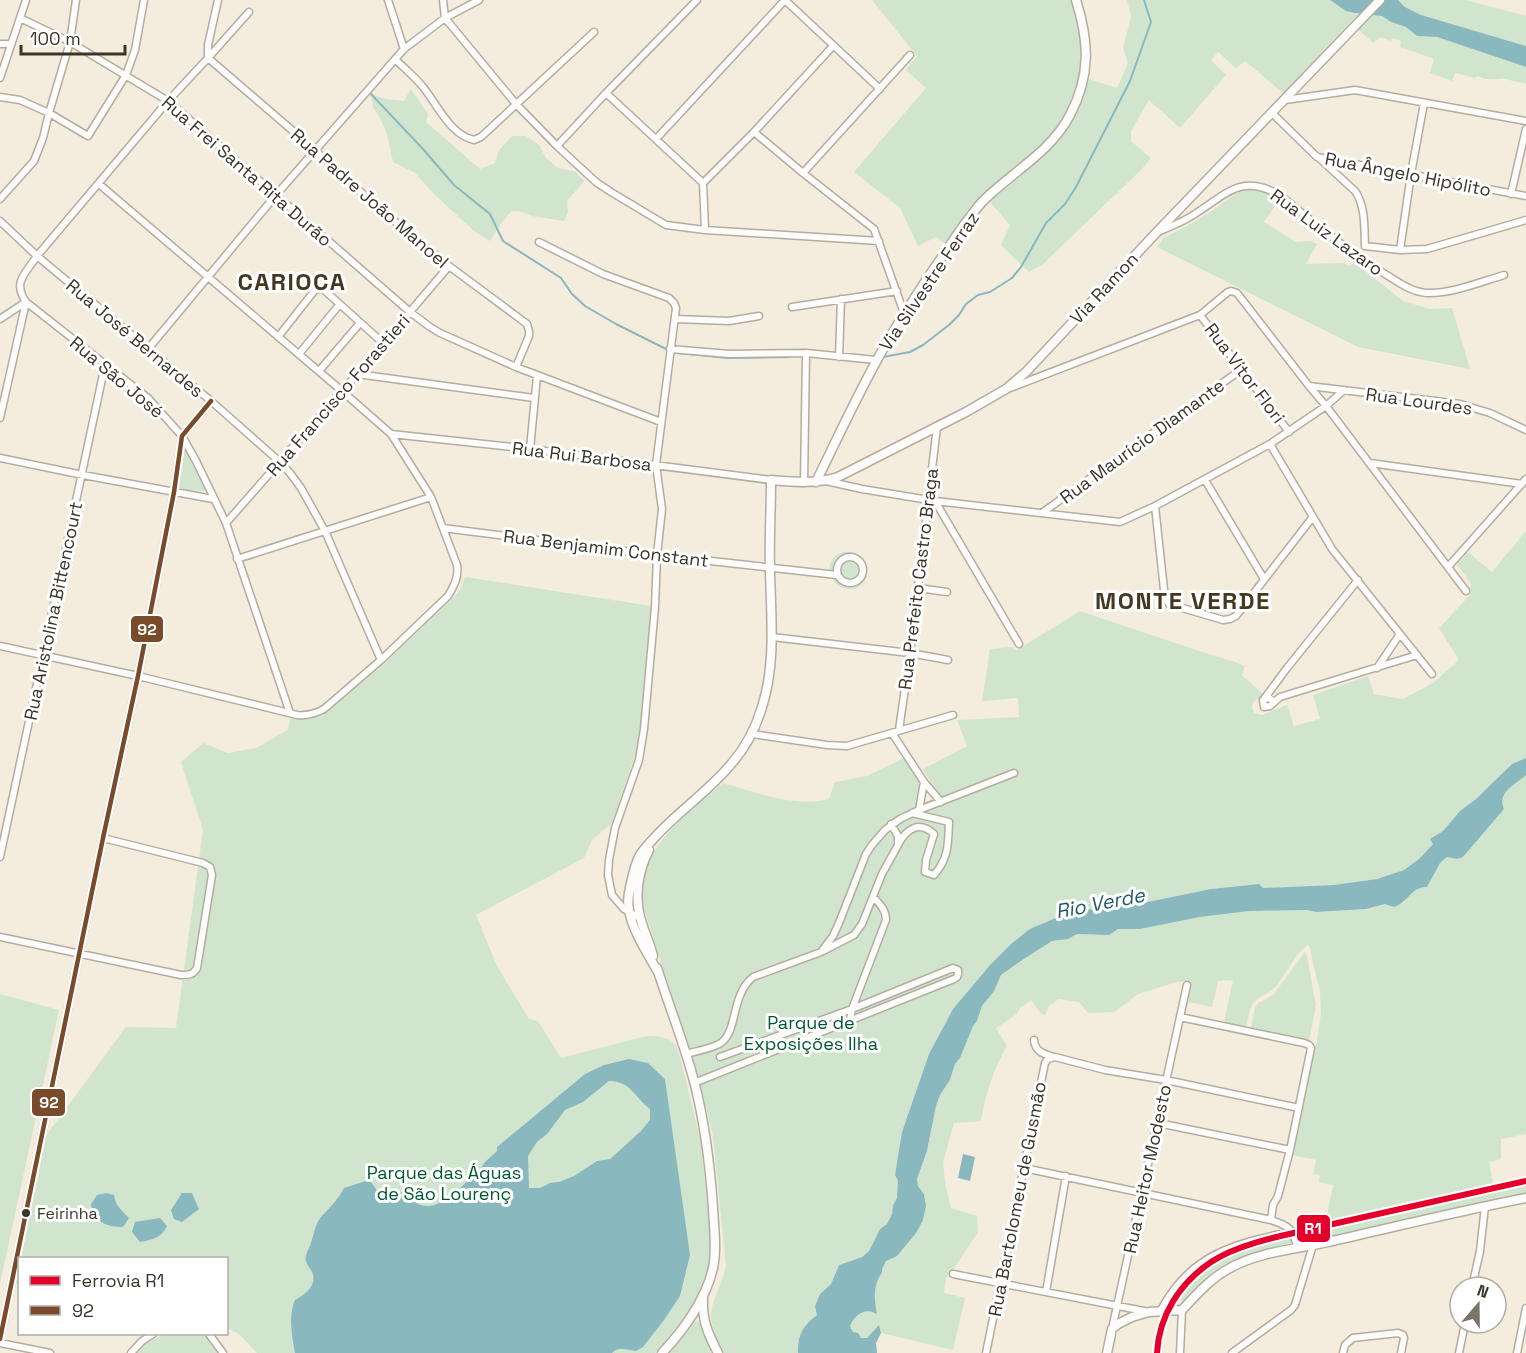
<svg xmlns="http://www.w3.org/2000/svg" width="1526" height="1353" font-family="'Space Grotesk',sans-serif">
	<rect width="100%" height="100%" fill="#f4ecdd"/>
	<path fill="#d1e5ce" d="M872 0H1071L1079 21 1083 46 1080 83 1071 108 1053 135 993 189 947 245 936 237 918 246 900 208 854 172 926 88 906 70 917 56Z
		M1127 0H1330L1347 11 1359 13 1283 93 1245 61 1236 68 1218 52 1211 60 1226 75 1180 128 1149 100 1131 131V141L1151 158 1141 170 1042 265 1029 272 1001 245 1010 225 989 201 1050 148 1084 86 1089 79 1117 88 1128 63 1123 48 1131 17Z
		M1398 0H1466L1526 16V46L1421 15 1405 7Z
		M1372 14 1382 16 1391 22 1406 27 1417 36 1437 37 1526 67V84L1501 78 1500 79H1485L1477 76 1475 78 1455 73 1452 81 1430 73 1434 59 1400 47 1401 41 1392 38 1391 41 1381 37 1373 43 1358 29Z
		M411 89 428 114 426 122 480 169 495 163 499 150 512 136H526L539 145 546 158 558 168 576 172 584 181 567 201 568 212 564 221 532 216 519 211H511L498 228 490 241 474 231 433 193 415 173 393 162 387 134 381 120 373 107 371 94 386 99 404 101Z
		M1248 189C1261 189 1269 192 1280 199L1264 222 1296 242 1310 241 1317 244 1306 264 1344 263 1348 266 1355 263 1403 301 1430 309 1452 308 1470 369 1358 347 1157 247 1163 238 1193 223 1213 210 1237 193Z
		M185 447 209 491 177 490Z
		M1526 531V758L1512 764 1476 799 1460 811 1443 831 1430 839 1433 844 1419 859 1404 870 1377 879 1335 885 1263 888 1259 884 1211 889 1128 906 1011 944 990 965 953 1009 929 1054 902 1132 897 1198 893 1205 892 1214 887 1224 880 1229 869 1251 862 1257 839 1265 831 1284 820 1294 817 1315C803 1325 797 1336 798 1353H724C717 1341 708 1321 712 1307 716 1293 723 1281 726 1266L713 1136 701 1088 642 902C638 848 686 814 723 783 755 792 796 808 829 799L835 782 867 776 904 758 921 783 920 794 916 806 940 796 923 769 967 746 957 720 1019 717 1018 698 982 701 990 649 1012 647 1017 650 1080 611 1209 654 1235 662 1245 666 1242 675 1264 695 1254 701 1252 707 1254 713 1262 715 1287 705 1294 726 1320 719 1313 695 1368 676 1374 694 1403 699 1433 683 1459 660 1439 628 1470 595 1471 583 1457 565 1468 552 1492 572Z
		M846 552C849 552 852 552 855 553 871 559 871 587 853 589 828 592 819 555 846 552Z
		M465 577 651 606 640 729 636 752 612 823 592 840 584 858 476 915 497 966 529 1019 538 1021 561 1058 646 1036H657L669 1039 676 1045 681 1061 701 1142 712 1253C710 1288 682 1331 655 1353H257L239 1334 227 1328 226 1258H20L19 1284 14 1283 45 1137 126 1027 176 1028 203 830 181 762 203 743 228 753 256 748 288 730 291 717C302 720 310 719 321 717L383 665 454 597 460 590Z
		M1526 775V1134L1501 1139V1159L1489 1162 1493 1184 1326 1221 1333 1185 1319 1182 1320 1175 1313 1174 1316 1160 1292 1155 1317 1040 1321 1013 1320 992 1310 949 1308 944 1297 955 1278 984 1271 991 1256 1000 1251 1006 1246 1027 1224 1022 1233 980 1218 981 1212 1007 1188 1002 1191 981 1177 982 1138 994 1114 1012 1088 1013 1079 1002 1059 999 1049 1006 1045 1015 1041 1014 1031 1000 1020 1008 1017 1014 996 1028 1007 1046C993 1069 986 1094 981 1120 972 1124 963 1121 954 1123L943 1162 945 1182 951 1208 977 1216 978 1232 953 1270 946 1278 944 1293 965 1298 953 1350 881 1333 879 1326 867 1338H861L853 1332 850 1326C855 1316 865 1306 876 1313 874 1299 873 1284 882 1273V1269L886 1261 923 1220 926 1206 924 1194 918 1186 917 1179 927 1151 936 1106 940 1095 950 1080 955 1064 960 1058 973 1025 977 1021 982 1006 994 991 1001 975 1052 941 1068 939 1077 934 1108 935 1118 929H1140L1200 917 1249 911 1306 910 1317 912 1366 909 1385 904 1404 903C1409 894 1416 887 1427 886L1440 863 1447 857 1457 859 1504 809C1498 792 1515 785 1526 775Z
		M1305 952 1307 956 1316 1005 1309 1041 1251 1028 1255 1007 1258 1003 1273 995Z
		M0 994 59 1010 0 1284Z
		M1526 1185V1196L1331 1237 1312 1239 1299 1235Z
		M1288 1237 1292 1239V1242L1290 1244C1263 1252 1232 1256 1209 1275 1201 1282 1193 1291 1185 1299L1182 1301 1178 1300V1297L1181 1293C1192 1282 1203 1270 1216 1262 1238 1249 1264 1244 1288 1237Z
		M692 1321 698 1322 700 1323 710 1347 711 1353H666Z
		M165 1334H202L208 1339 218 1353H137L146 1344Z"/>
	<path fill="#8ab8bf" fill-rule="evenodd" d="M1330 0H1398L1405 7 1421 15 1526 46V67L1437 37 1417 36 1406 27 1391 22 1382 16 1355 13 1346 11Z
		M1526 758V775C1515 785 1497 792 1504 809L1463 857 1457 859 1447 857 1440 863 1427 887C1415 887 1412 894 1404 901 1402 903 1397 906 1394 907L1385 904 1366 909 1317 912 1306 910 1249 911 1200 917 1140 929H1118L1109 935 1077 934 1068 939 1052 941 1024 959 1001 975 994 991 982 1006 977 1021 973 1026 960 1058 955 1064 950 1080 940 1095 936 1106 927 1151 917 1179 918 1186 924 1194 926 1206 923 1220 916 1233 897 1256 886 1261 882 1269V1273C873 1284 874 1300 877 1314 865 1307 855 1315 850 1326L853 1332 858 1333 861 1338H867L879 1325 881 1333 876 1343 877 1353H798C797 1336 803 1325 817 1315L815 1306 820 1294 831 1284 839 1265 862 1257 869 1251 880 1229 887 1224 892 1214 893 1205 897 1198 898 1180 895 1175 902 1132 929 1054 953 1009 990 965 1011 944 1030 929 1072 911 1128 906 1211 889 1259 884 1263 888 1334 885 1377 879 1404 870 1419 859 1433 844 1430 839 1443 831 1460 811 1476 799 1512 764Z
		M629 1059 648 1063 665 1079 690 1255 680 1296 664 1320 643 1347 636 1351C628 1350 618 1346 612 1353H295C292 1336 288 1316 295 1300 305 1294 318 1286 312 1272 309 1266 304 1262 306 1255 307 1251 310 1247 311 1243 314 1234 315 1224 321 1217 330 1207 338 1200 344 1188L369 1180C381 1193 375 1196 396 1196L405 1189C410 1194 413 1203 421 1205 439 1211 461 1188 472 1176L476 1175 485 1162 497 1151V1147L585 1074 604 1065ZM609 1081C631 1081 635 1098 650 1109V1120L641 1131 610 1159 597 1161 574 1176 559 1182 550 1183 540 1188H529L528 1156 537 1142 547 1134 565 1110 583 1102Z
		M963 1154 975 1157 970 1181 958 1178Z
		M106 1193 114 1195C115 1205 122 1211 129 1218L123 1227C107 1227 93 1222 91 1204L97 1195Z
		M182 1193H192L199 1209 182 1222 174 1219 171 1210Z
		M160 1218 167 1226C162 1238 151 1240 140 1242L132 1232 135 1222Z"/>
	<g fill="none" stroke-linecap="round" stroke-linejoin="round">
		<path stroke="#8ab8bf" stroke-width="2" d="M371 94 423 149 454 185 490 214 503 241 561 278 572 294 585 306 616 324 668 350
			M679 353 728 358 790 357
			M883 357 910 352 923 345 949 325 959 315 966 304 978 295 990 292 1012 278 1021 267 1046 223 1065 204 1076 187 1130 81 1151 22 1144 0"/>
		<defs>
			<path id="street" d="M218 0 208 45V58L168 101 37 256C26 273 12 282 26 302L148 398 182 436 196 461 226 523 290 713
				M388 0 404 49
				M443 0 445 18 516 104 557 146 596 182 611 192 666 225 705 230 879 241
				M249 12 208 58 315 150 376 206 449 266 527 324 529 331V336L516 367
				M20 18 70 42 168 101 410 312 430 327 440 333 516 367 661 422
				M0 44H11
				M396 60C405 69 415 77 423 87 437 104 450 135 474 140L481 137 594 32
				M0 78 26 0
				M606 93 703 183 705 230
				M0 97 20 100 49 113 88 136 126 75 135 50 144 0
				M1285 100 1355 90 1526 121
				M1272 113 1317 157 1526 196
				M754 132 803 173 874 229 904 313
				M656 139 785 0 880 89
				M557 146 606 93 697 0
				M1318 157 1355 191C1366 207 1364 227 1365 246
				M803 173 910 55
				M703 183 754 132 833 46
				M1511 194 1526 129
				M0 199 34 161 43 138 49 113 70 42 76 0
				M0 221 37 256 211 401 280 462 290 473 301 488 325 531 381 660
				M1160 231C1170 227 1180 223 1190 217 1224 197 1240 171 1281 196 1315 224 1348 251 1385 274 1398 282 1411 292 1427 293 1451 294 1480 282 1504 275
				M539 242 603 274 669 298 674 303 676 308 656 465 662 509 657 555 655 607 644 729 639 760 615 828 609 860 608 875 612 895 624 909 641 919
				M1365 246 1400 250 1427 249 1526 220
				M1400 250 1411 174 1424 103
				M792 307 897 291
				M1200 315 1289 432
				M0 319 26 302
				M675 319 729 321 759 316
				M278 337 315 290 320 288 323 289 383 343
				M148 349 276 195 404 49 445 18 479 0
				M670 349 729 354 806 353 876 360
				M299 354 339 305
				M839 357 841 299
				M319 371 360 323
				M357 374 534 398
				M1309 386 1460 404 1490 413 1526 430
				M1010 388 1200 315 1228 292 1231 291 1237 293 1309 386 1326 406 1466 591
				M0 418 26 302
				M391 434 530 449 771 480
				M1270 444 1332 549 1432 674
				M530 449 537 376
				M0 458 83 475 213 499
				M1370 463 1522 484
				M1205 480 1264 579
				M826 481 862 489 935 501 1120 522 1155 506 1270 444 1326 406 1344 390
				M804 483 806 353
				M935 501 1019 644
				M1155 506 1165 599 1169 604 1223 620 1230 619 1236 616 1312 518
				M1042 513 1242 369
				M226 523 357 374 449 266
				M443 528 657 555 837 575
				M837 570a13 13 0 1 1 26 0a13 13 0 1 1-26 0Z
				M237 559 431 497
				M1448 567 1526 479
				M918 588 947 592
				M772 637 910 653 948 660
				M0 646 138 676 297 715C308 716 315 714 324 709L381 660 448 596C454 586 459 577 457 565L431 497 391 434 342 391 99 184
				M1377 668 1400 634
				M1264 699 1287 668 1358 580
				M1274 701 1269 698 1263 700 1264 707 1270 706 1280 697 1417 655
				M899 730 910 653 937 427
				M892 733 924 782 941 802
				M752 734 827 745 847 746 953 715
				M919 810 924 782
				M898 845C906 829 919 820 934 834L926 860 925 872 934 875C949 858 948 844 949 822L912 813
				M0 857 105 365
				M0 937 181 975C189 975 193 975 197 968L212 875 210 867 203 863 103 838
				M823 951 854 935 862 924 882 874 898 845V836L891 824
				M1180 1017 1304 1043 1309 1045 1311 1048 1290 1150 1278 1196 1273 1205 1271 1220
				M850 1020 852 1009 886 920C886 910 880 904 873 897
				M1034 1040C1035 1052 1044 1054 1054 1057
				M686 1054C696 1051 715 1048 722 1042 738 1029 731 995 753 977L821 952 833 936 839 923 866 854 872 845 885 830 900 819 919 810 1014 773
				M694 1083 954 979 957 977 958 974V970L953 968 948 970 852 1009 720 1057
				M1158 1123 1290 1150
				M1024 1168 1271 1220C1291 1227 1291 1227 1298 1248
				M953 1274 1149 1312
				M1472 1287 1480 1251 1485 1206
				M1046 1292 1066 1176
				M1161 1310C1191 1253 1235 1244 1293 1231
				M1112 1329 1187 985
				M209 1334 223 1353
				M0 1339 103 838 138 676 174 492 182 436 211 401
				M0 1343 50 1353
				M131 1353 142 1341 153 1334
				M986 1353 1045 1063 1048 1059 1055 1057 1105 1070 1166 1080 1299 1108
				M1180 1353 1182 1310
				M1232 1353 1291 1310 1295 1305 1313 1245
				M1343 1353 1345 1345 1353 1338 1398 1333 1403 1335 1404 1338 1401 1353
				M1459 1353 1465 1323
				M1517 1353 1526 1308"/>
			<path id="secondary" d="M816 482C836 441 855 400 877 360 894 328 915 297 935 267 946 252 955 237 966 222 972 215 977 207 983 201 1012 172 1051 152 1070 115 1091 75 1089 41 1076 0
				M649 850C638 871 634 897 641 920 644 932 650 943 653 956
				M657 968C669 1006 684 1043 694 1081 705 1123 710 1165 713 1208 714 1228 717 1249 713 1268 706 1299 684 1330 662 1353
				M658 972C648 954 632 930 629 910 627 901 629 892 631 883 633 874 635 865 639 857 643 849 650 843 656 836 680 810 710 790 732 763 746 747 756 727 762 707 776 664 771 616 770 571 769 541 771 510 771 480 795 482 816 484 838 477L966 412 1006 389 1026 372 1156 233 1380 0
				M703 1296C702 1320 707 1332 718 1353
				M1107 1353 1112 1329 1118 1324 1132 1317 1149 1312 1182 1310C1197 1294 1211 1278 1230 1268 1258 1252 1297 1249 1328 1242 1394 1227 1460 1211 1526 1198"/>
		</defs>
		<use href="#street" stroke="#b3ada1" stroke-width="9"/>
		<use href="#secondary" stroke="#b3ada1" stroke-width="11"/>
		<use href="#street" stroke="#fdfcfa" stroke-width="6"/>
		<use href="#secondary" stroke="#fdfcfa" stroke-width="8"/>
		<defs>
			<path id="bus-1" d="M0 1339 103 838 138 676 174 492 182 436 211 401"/>
		</defs>
		<use href="#bus-1" stroke="#fff" stroke-width="9"/>
		<use href="#bus-1" stroke="#7a4b2a" stroke-width="4.5"/>
		<defs>
			<path id="rail-1" d="M1157 1353C1159 1315 1180 1283 1211 1262 1242 1241 1297 1233 1333 1224 1398 1210 1462 1195 1526 1181"/>
		</defs>
		<use href="#rail-1" stroke="#fff" stroke-width="10"/>
		<use href="#rail-1" stroke="#e4002b" stroke-width="6"/>
	</g>
	<circle fill="#3a3429" stroke="#fff" stroke-width="2" cx="26" cy="1213" r="5"/>
	<g text-anchor="middle" dominant-baseline="central" stroke-width="6" stroke-linejoin="round" paint-order="stroke">
		<g font-size="16" fill="#3a3429" stroke="#fff" text-anchor="start">
			<text x="37" y="1213">Feirinha</text>
		</g>
		<g font-size="18" fill="#3a3429" stroke="#fff">
			<text transform="translate(247 171) rotate(41)">Rua Frei Santa Rita Durão</text>
			<text transform="translate(1408 174) rotate(11)">Rua Ângelo Hipólito</text>
			<text transform="translate(370 198) rotate(41)">Rua Padre João Manoel</text>
			<text transform="translate(1327 232) rotate(36)">Rua Luiz Lazaro</text>
			<text transform="translate(929 281) rotate(-56)">Via Silvestre Ferraz</text>
			<text transform="translate(1104 288) rotate(-47)">Via Ramon</text>
			<text transform="translate(135 338) rotate(40)">Rua José Bernardes</text>
			<text transform="translate(1245 373) rotate(53)">Rua Vítor Flori</text>
			<text transform="translate(117 377) rotate(40)">Rua São José</text>
			<text transform="translate(338 395) rotate(-49)">Rua Francisco Forastieri</text>
			<text transform="translate(1419 401) rotate(8)">Rua Lourdes</text>
			<text transform="translate(1142 441) rotate(-36)">Rua Maurício Diamante</text>
			<text transform="translate(582 456) rotate(7)">Rua Rui Barbosa</text>
			<text transform="translate(606 548) rotate(7)">Rua Benjamim Constant</text>
			<text transform="translate(918 579) rotate(-83)">Rua Prefeito Castro Braga</text>
			<text transform="translate(53 611) rotate(-78)">Rua Aristolina Bittencourt</text>
			<text transform="translate(1147 1169) rotate(-78)">Rua Heitor Modesto</text>
			<text transform="translate(1017 1199) rotate(-79)">Rua Bartolomeu de Gusmão</text>
		</g>
		<g font-size="18" fill="#00592e" stroke="#fff">
			<text x="811" y="1022">Parque de<tspan x="811" dy="21">Exposições Ilha</tspan></text>
			<text x="444" y="1172">Parque das Águas<tspan x="444" dy="21">de São Lourenç</tspan></text>
		</g>
		<g font-size="20" font-style="italic" fill="#215a67" stroke="#fff">
			<text transform="translate(1100 903) rotate(-11)">Rio Verde</text>
		</g>
		<g font-size="24" font-weight="bold" letter-spacing="1.5" fill="#443821" stroke="#fff">
			<text x="292" y="281">CARIOCA</text>
			<text x="1183" y="600">MONTE VERDE</text>
		</g>
	</g>
	<g stroke="#fff" stroke-width="2">
		<rect x="130" y="615" width="34" height="28" rx="6" fill="#7a4b2a"/>
		<rect x="31" y="1088" width="35" height="29" rx="6" fill="#7a4b2a"/>
		<rect x="1296" y="1214" width="35" height="29" rx="6" fill="#e4002b"/>
	</g>
	<g font-size="16" text-anchor="middle" font-weight="bold" fill="#fff">
		<text x="147" y="635">92</text>
		<text x="49" y="1108">92</text>
		<text x="1313" y="1234">R1</text>
	</g>
	<rect x="18" y="1257" width="210" height="78" fill="#ffffff" stroke="#b0aea9" stroke-width="1.5"/>
	<rect x="30" y="1276" width="30" height="9" fill="#e4002b" stroke="#b0aea9" stroke-width="1.5"/>
	<text x="72" y="1287" font-size="18" fill="#3a3429">Ferrovia R1</text>
	<rect x="30" y="1306" width="30" height="9" fill="#7a4b2a" stroke="#b0aea9" stroke-width="1.5"/>
	<text x="72" y="1317" font-size="18" fill="#3a3429">92</text>
	<g transform="translate(1478 1305) rotate(20)"><circle r="28" fill="#ffffff" stroke="#b0aea9" stroke-width="1.5"/>
	<path d="M0-4.5L10 22L0 15L-10 22Z" fill="#7b7468"/>
	<text y="-9" font-size="16" font-weight="bold" text-anchor="middle" fill="#3a3429">N</text>
	</g>
	<path d="M21 45v9h104v-9" fill="none" stroke="#3a3429" stroke-width="3"/>
	<text x="30" y="45" font-size="18" fill="#3a3429" stroke="#ffffff" stroke-width="4.5" paint-order="stroke">100 m</text>
</svg>
